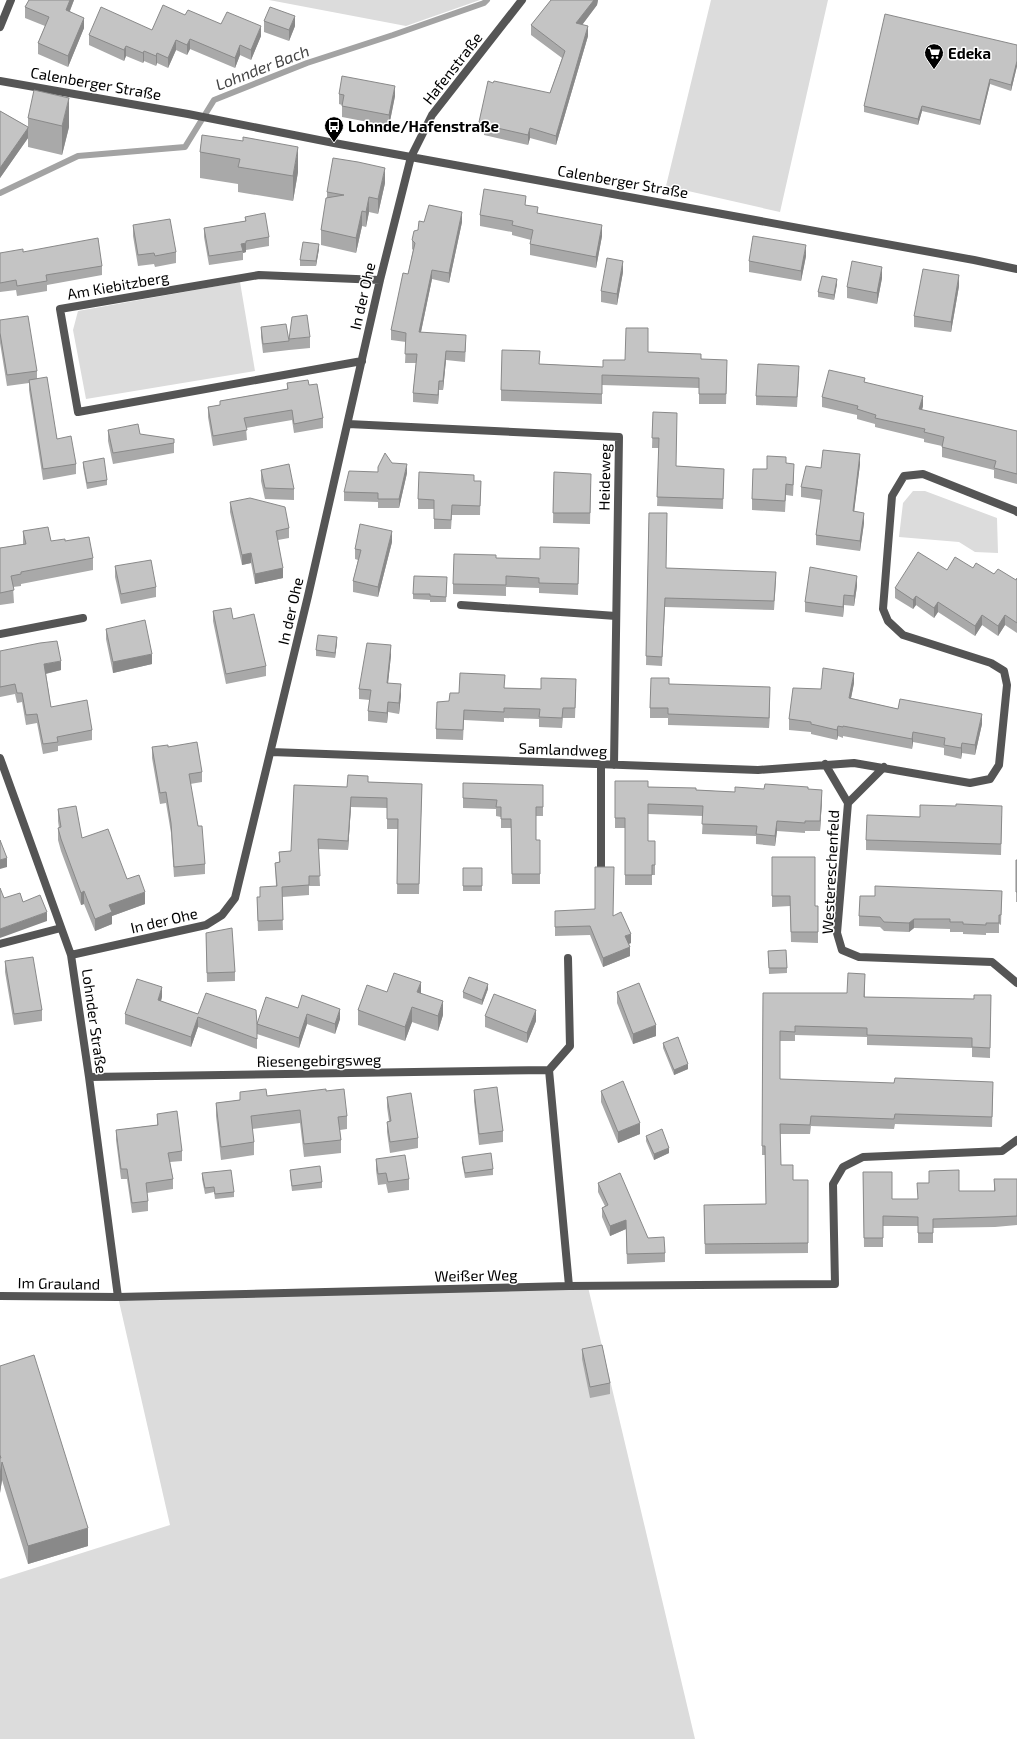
<svg xmlns="http://www.w3.org/2000/svg" width="1017" height="1739" font-family="'Exo 2',sans-serif">
	<rect width="100%" height="100%" fill="#fff"/>
	<path fill="#dcdcdc" d="M269 0H480L406 26Z
		M711 0H828L780 212 666 186Z
		M240 282 255 371 86 399 73 330 78 311Z
		M913 491H925L997 518 998 553 975 552 959 542 899 537 903 503Z
		M588 1287 695 1739H0V1579L170 1525 118 1297Z"/>
	<g fill="none" stroke-linecap="round" stroke-linejoin="round">
		<path stroke="#a3a3a3" stroke-width="6" d="M0 193 78 156 185 147 214 100 307 63 393 35 484 3 487 0"/>
		<path stroke="#555" stroke-width="8" d="M461 605 616 616
			M601 764V870"/>
		<path stroke="#555" stroke-width="8" d="M0 27 11 0
			M362 361 78 412 60 309 259 275 380 280
			M348 424 619 437 614 765
			M0 634 83 618
			M271 752 758 770 854 763 970 783 990 779 999 765 1007 685 1004 671 991 663 903 635 888 621 883 609 892 496 904 476 923 474 1016 511 1017 512
			M0 758 71 955 89 1077 118 1297
			M825 764 848 803 837 933 842 950 859 957 992 962 1017 983
			M848 803 884 767
			M0 944 61 928
			M71 955 206 925 222 915 235 898 308 596 380 280 411 157
			M549 1070 570 1046 568 958
			M89 1077 549 1070 569 1286
			M0 1296 118 1297 569 1286 835 1284 833 1184 843 1167 863 1157 1002 1151 1017 1140"/>
		<path stroke="#555" stroke-width="8" d="M0 81 188 114 334 143 974 260 1017 269
			M411 157 432 115 522 0"/>
	</g>
	<path fill="#a9a9a9" d="M29 0H74L70 11 84 28 68 67 38 54V43L45 26 25 18V7Z
		M551 0H598L597 5 582 25 588 36 556 145 530 138 528 145 484 135V133L479 132V122L550 93 562 58 531 35V25Z
		M185 15 221 24 261 36 251 60 240 55 235 68 190 49 187 55 176 50 168 68 157 63 156 66 144 61 143 63 126 56 124 61 89 45V35L152 30Z
		M264 21 295 26 289 41 264 32Z
		M1017 45V66L1011 91 990 84 980 125 922 111 918 125 864 112V106Z
		M339 94 395 96 389 126 342 117V105L339 104Z
		M0 111 28 127V118L69 127 62 155 28 147V138L0 178Z
		M202 135 298 172 293 201 238 192V184L200 178V152Z
		M385 183 378 214 369 212 366 227 362 226 356 253 321 245V230L327 198V192Z
		M526 205 538 214 602 236 596 268 530 255V244L531 240 512 235V232L480 226V215Z
		M245 217 269 237V246L246 250V252L243 253V260L209 265 204 237V228L245 221Z
		M424 222H462L449 283 432 279 421 332 466 344 465 362 446 360 443 390H439L438 404 413 402V393L416 363H405L406 342 391 340V330L408 274 413 250 412 249V240L418 230Z
		M133 225 176 252V263L155 267 154 264 138 266 133 236Z
		M319 249 316 266H300V260Z
		M23 252 102 266V275L47 285V291L17 296 16 290 0 292V253Z
		M806 256 801 281 749 272V261Z
		M623 272 617 305 601 302V291Z
		M882 278 877 304 847 298V287Z
		M837 284 834 300 818 297V292Z
		M959 286 951 332 914 327V316Z
		M0 320 37 371V379L57 439 76 464V474L43 480 29 390V383L7 386 0 343Z
		M261 327 289 341V350L263 353 261 337Z
		M310 337V348L289 350V339Z
		M648 339V352L701 359 727 370 726 404H699V388L602 385V404L501 401V390L540 364 603 367 625 360Z
		M799 376 797 407 756 405V396Z
		M865 382 923 406 922 410 1017 431V484L994 478V470L942 457V446L924 442V439L875 427V424L857 419V415L822 407V397Z
		M287 383 309 385 323 418V428L294 433 292 420 246 428 247 440 213 446 208 417V407L220 405V401L287 389Z
		M653 412 676 466 724 469 723 509 657 506 659 448H652Z
		M108 430 174 439V453L113 464 108 441Z
		M83 462 107 480V485L87 489 83 467Z
		M392 463 407 473 399 508H378V502L344 501V492L378 472Z
		M786 463 794 475 793 496 786 495 785 512 752 510V499L767 469Z
		M860 464 854 511 864 523 860 551 816 545V535L821 500 801 497V487Z
		M261 470 294 489V500L265 499 261 481Z
		M554 472 591 484 590 524 553 523Z
		M474 481H481L480 515H452L451 529H434V509H418V499Z
		M230 502 289 528V538L278 540 283 578 255 584 251 563 242 565 230 512Z
		M649 513 666 568 776 581 774 610 665 607 662 666 646 665Z
		M23 531 51 541H65L93 558V570L21 584V586L13 587 14 603 0 605V548L23 544Z
		M392 542 378 597 353 592V581L358 560 355 559V549Z
		M496 558 540 559 579 558 578 595 539 593V588L506 587V596L453 594V584Z
		M115 566 156 587V597L121 604 115 577Z
		M973 568 1016 580 1017 578V633L1005 625 998 636 982 625 975 636 938 612 934 618 916 605 913 609 895 598V588L947 570Z
		M447 582 446 602H430V600L413 599V594Z
		M857 586 854 606 844 605 843 617 805 612V602Z
		M213 611 233 619 266 666V676L226 684 213 621Z
		M106 629 152 664 113 673 106 639Z
		M337 642 335 658 316 656V650Z
		M0 651 61 670 46 674 51 707 92 730V740L58 746V751L43 754 37 723 26 725 22 702 17 703 15 694 0 697Z
		M391 655 388 683 401 695 399 714 388 712 387 723 368 721V711L370 700 359 699V689Z
		M854 683 851 698 898 709 982 724 975 755 962 753 961 759 944 755V748L913 742 912 749 843 736V738L838 736 837 740 811 734V732L789 730V719L821 689Z
		M505 688 541 689H576L575 718H563L562 728 539 727V719L504 718V722L464 720 463 740 436 739V729L449 701 459 693Z
		M770 698 769 728 668 725V718H650V708Z
		M152 747H168L202 772V782L190 784 205 864V874L174 877 171 833 166 803 160 804 152 758Z
		M615 781 648 787 696 790 735 792 764 789H808L822 800 820 831H805V833L777 831 775 846 756 844V836L702 834 703 816 648 814V841H655V875H652V885H625V828H615Z
		M368 782 422 784 419 894H397L398 829H387V808L351 807 348 850 318 849 320 886H309V895L282 897 283 930 258 931 257 897H260L276 886 275 863 279 862V852L291 851 347 787Z
		M463 783 543 785V816H536V840H540V884H512L511 828H501V817L496 816V809L463 808Z
		M58 809 82 838 127 879 145 904 112 916V924L95 931 84 904 81 905 61 851 58 840V828H59L58 821Z
		M1002 816 1001 855 866 850V840L920 817Z
		M772 857 815 906 818 932V943L791 942 790 906 772 907Z
		M1016 860H1017V902H1016Z
		M463 868H482V891H463Z
		M1002 891 1001 925 999 924V933H986V935L963 934V932H950V929L914 928 909 932 884 931 880 927 859 926V916L875 896Z
		M555 911 613 916 631 943 629 944 630 956 603 967 590 935 555 936Z
		M206 933 235 972V981L207 982Z
		M768 951 787 968V973L769 974Z
		M5 961 42 1010V1021L14 1025 5 972Z
		M865 984V997L974 999 991 995 990 1058 972 1057V1048L867 1045V1037L795 1035V1041H780V1079L993 1092 992 1127 895 1124 894 1129 811 1126 810 1134H780L781 1165 793 1180H808V1253L705 1254 704 1205 766 1204 765 1155H762L763 993H847Z
		M488 989 482 1005 463 998V992Z
		M387 992 421 993 443 1015 438 1031 412 1022 405 1041 358 1025V1010Z
		M617 992 656 1036 633 1044 617 1003Z
		M162 997 161 1001 198 1014 257 1024 298 1008 340 1019 335 1034 307 1024 299 1048 257 1034V1049L198 1027 191 1047 125 1024V1014Z
		M485 1016 536 1021 527 1043 485 1027Z
		M663 1043 688 1069 674 1075 663 1048Z
		M474 1090 503 1131V1142L479 1145 474 1101Z
		M326 1091 347 1116V1129L340 1130 341 1140V1153L304 1157 300 1123 252 1129 254 1142V1155L221 1160 216 1116V1103L240 1100V1092L267 1096Z
		M601 1091 640 1134 618 1143 601 1102Z
		M387 1097 418 1138V1148L390 1153 387 1132V1122L389 1121 387 1107Z
		M157 1114 182 1151V1161L170 1162 173 1179V1189L147 1193 148 1201V1211L132 1213 127 1179H121L116 1140V1130L157 1125Z
		M646 1136 669 1153 654 1160 646 1141Z
		M462 1157 493 1169V1175L465 1178 462 1162Z
		M376 1159 409 1179V1190L388 1193 386 1184 378 1185 376 1170Z
		M290 1170 322 1182V1188L292 1191 290 1175Z
		M863 1172 892 1199H917L959 1191H994V1179H1017V1225L995 1227 933 1228V1243H918V1226H883V1247H864Z
		M202 1173 234 1192V1197L215 1199 214 1192 205 1194 202 1179Z
		M598 1183 648 1238 665 1253V1262L627 1264 626 1229 610 1236 602 1217V1208L605 1206 598 1192Z
		M582 1349 610 1383V1394L590 1398 582 1359Z
		M0 1366 88 1546 28 1564 2 1480 0 1493Z"/>
	<path fill="#898989" d="M70 0H74L66 20V10Z
		M594 0H598L597 5 576 33V23Z
		M295 16V26L289 41V30Z
		M84 18V28L68 67V56Z
		M261 26V36L251 60V50Z
		M588 26V36L556 145V136Z
		M190 39V49L187 55V45Z
		M176 40V50L168 68V58Z
		M240 45V55L235 68V58Z
		M126 46V56L124 61V50Z
		M144 51V61L143 63V53Z
		M157 53V63L156 66V56Z
		M1017 61V66L1011 91V85Z
		M990 79V84L980 125V120Z
		M395 86V96L389 126V115Z
		M69 98V127L62 155V126Z
		M922 106V111L918 125V119Z
		M28 128V138L0 178V168Z
		M530 128V138L528 145V135Z
		M298 147V172L293 201V176Z
		M385 168V183L378 214V199Z
		M369 197V212L366 227V212Z
		M362 211V226L356 253V238Z
		M462 212V222L449 283V273Z
		M602 225V236L596 268V257Z
		M246 243V252L243 253 241 244Z
		M319 244V249L316 266V261Z
		M806 245V256L801 281V271Z
		M623 261V272L617 305V294Z
		M882 267V278L877 304V293Z
		M432 270V279L419 341V332Z
		M959 275V286L951 332V322Z
		M837 279V284L834 300V295Z
		M446 351V360L443 390V381Z
		M439 381V390L438 404V395Z
		M923 396V406L919 419V409Z
		M860 454V464L853 521V511Z
		M407 464V473L399 508V499Z
		M864 513V523L860 551V541Z
		M392 531V542L378 597V587Z
		M251 553V563L242 565V555Z
		M283 568V578L255 584V574Z
		M857 576V586L854 606V596Z
		M844 595V605L843 617V607Z
		M916 596V605L913 609V600Z
		M938 602V612L934 618V608Z
		M982 615V625L975 636V626Z
		M1005 615V625L998 636V626Z
		M337 637V642L335 658V653Z
		M391 645V655L387 693V683Z
		M152 654V664L113 673V662Z
		M61 661V670L44 674V664Z
		M854 673V683L849 708V698Z
		M401 684V695L399 714V703Z
		M770 687V698L769 728V718Z
		M388 702V712L387 723V713Z
		M982 714V724L975 755V745Z
		M838 726V736L837 740V730Z
		M913 732V742L912 749V739Z
		M962 743V753L961 759V748Z
		M822 790V800L820 831V821Z
		M351 797V807L348 850V841Z
		M777 821V831L775 846V836Z
		M7 858V867L0 869V860Z
		M84 891V904L81 905V893Z
		M145 892V904L112 916V924L95 931V919L109 905Z
		M47 912V921L0 938V929Z
		M914 919V928L909 932V923Z
		M631 934V943L625 945V936Z
		M630 947V956L603 967V958Z
		M421 982V997L417 992Z
		M488 984V989L482 1005V1000Z
		M162 987V997L158 1010V1000Z
		M443 1001V1015L438 1031V1016Z
		M412 1007V1022L405 1041V1027Z
		M340 1009V1019L335 1034V1024Z
		M536 1010V1021L527 1043V1033Z
		M307 1014V1024L299 1048V1038Z
		M198 1017V1027L191 1047V1037Z
		M656 1025V1036L633 1044V1034Z
		M688 1064V1069L674 1075V1070Z
		M640 1123V1134L618 1143V1132Z
		M669 1148V1153L654 1160V1154Z
		M626 1220V1229L610 1236V1226Z
		M2 1462V1480L0 1493V1475Z
		M88 1528V1546L28 1564V1546Z"/>
	<path fill="#c4c4c4" stroke="#898989" d="M29 0H70L66 10 84 18 68 56 38 43 49 17 25 7Z
		M551 0H594L576 23 588 26 556 136 530 128 528 135 484 125V124L479 122 488 81 493 83 494 81 550 93 565 51 531 25Z
		M163 5 185 15 188 10 221 24 227 12 261 26 251 50 240 45 235 58 190 39 187 45 176 40 168 58 157 53 156 56 144 51 143 53 126 46 124 50 89 35 101 7 152 30Z
		M270 7 295 16 289 30 264 21Z
		M885 14 1017 45V61L1011 85 990 79 980 120 922 106 918 119 864 106Z
		M342 76 395 86 389 115 342 106 344 95 339 94Z
		M34 90 69 98 62 126 28 118Z
		M0 111 28 127V128L0 168Z
		M202 135 243 141V137L298 147 293 176 238 167 240 159 200 152Z
		M333 158 358 162 385 168 378 199 369 197 366 212 362 211 356 238 321 230 326 198 344 195 327 192Z
		M484 189 526 196 525 205 538 207 537 213 602 225 596 257 530 244 533 230 512 225 513 221 480 215Z
		M429 205 462 212 449 273 432 270 419 332 466 335 465 352 446 351 443 381H439L438 395 413 393 417 354H405L406 333 391 330 403 273 408 274 415 243 412 240 414 231 418 230 419 221 424 222Z
		M265 213 269 237 246 241V243L241 244 243 251 209 256 204 228 246 221 245 217Z
		M170 219 176 252 155 256 154 253 138 255 133 225Z
		M753 236 806 245 801 271 749 261Z
		M98 238 102 266 46 275 47 281 17 286 16 280 0 283V253L23 249V252Z
		M303 242 319 244 316 261 300 260Z
		M607 258 623 261 617 294 601 291Z
		M852 261 882 267 877 293 847 287Z
		M923 269 959 275 951 322 914 316Z
		M822 276 837 279 834 295 818 292Z
		M307 315 310 337 289 339 292 317Z
		M28 316 37 371 7 375 0 333V320Z
		M286 324 289 341 263 344 261 327Z
		M626 328H648V352L701 354V359L727 360 726 394H699V378L602 375V394L501 390 502 350 540 351 539 364 603 367V360H625Z
		M758 364 799 366 797 397 756 396Z
		M829 370 865 378 864 382 923 396 919 409 991 425 1017 431V474L994 468 996 461 942 447 944 437 924 432 925 429 875 418 876 415 857 409 858 406 822 397Z
		M47 377 57 439 71 436 76 464 43 469 29 380Z
		M308 380 309 385 317 384 323 418 294 424 292 410 244 418 247 430 213 436 208 407 220 405V401L288 389 287 383Z
		M653 412 677 413 676 466 724 469 723 499 657 497 659 438H652Z
		M138 424 140 434 174 439V443L113 453 108 430Z
		M823 450 860 454 853 511 864 513 860 541 816 535 822 490 801 487 806 466 821 468Z
		M385 453 392 463 407 464 399 499H378V493L344 492 349 471 378 472V467Z
		M767 456 786 457V463L794 464 793 485 786 484 785 501 752 499 753 469H767Z
		M104 458 107 480 87 483 83 462Z
		M289 464 294 489 265 488 261 470Z
		M419 472 474 475V481H481L480 506 452 505 451 520 434 519V500L418 499Z
		M554 472 591 474 590 513H553Z
		M250 498 285 507 289 528 276 531 283 568 255 574 251 553 242 555 230 502Z
		M649 513H667L666 568 776 572 774 601 665 598 662 657 646 656Z
		M360 524 392 531 378 587 353 581 361 550 355 549Z
		M48 527 51 541 65 539V541L89 537 93 558 21 572V574L11 576 14 590 0 593V548L26 544 23 531Z
		M540 547 579 548 578 584 539 583V578L506 576V585L453 584 454 554 496 555V558L540 559Z
		M918 552 947 570 955 557 973 568 976 563 994 574 998 569 1016 580 1017 578V623L1005 615 998 626 982 615 975 626 938 602 934 608 916 596 913 600 895 588Z
		M151 560 156 587 121 594 115 566Z
		M810 567 857 576 854 596 844 595 843 607 805 602Z
		M414 576 447 577 446 597 430 596V594H413Z
		M231 608 233 619 254 614 266 666 226 674 213 611Z
		M145 620 152 654 113 662 106 629Z
		M318 635 337 637 335 653 316 650Z
		M57 641 61 661 44 664 51 707 87 700 92 730 57 737 58 742 43 744 37 714 26 715 22 693H17L15 684 0 687V651L40 643Z
		M367 643 391 645 387 683 401 684 399 703 388 702 387 713 368 711 371 690 359 689Z
		M823 668 854 673 849 698 898 709 900 699 982 714 975 745 962 743 961 748 944 745 945 738 913 732 912 739 843 726V727L838 726 837 730 811 724V722L789 719 793 688 821 689Z
		M460 673 505 675 504 688 541 689V678L576 679 575 708H563L562 718 539 717 540 709 504 708V712L464 710 463 730 436 729 437 702 449 701 450 693H459Z
		M651 678H669V684L770 687 769 718 668 714V708H650Z
		M197 742 202 772 189 774 198 826H202L205 864 174 867 171 823 166 792 160 793 152 747 168 745V747Z
		M348 775 368 776V782L422 784 419 884H397L398 819H387V798L351 797 348 841 318 839 320 876H309V885L282 887 283 920 258 921 257 897H260V887L277 886 275 863 280 862 279 852 291 851 294 785 347 787Z
		M615 781H648V787L696 788V790L735 792V787L764 789 765 784 808 787V789L822 790 820 821H805V823L777 821 775 836 756 834 757 826 702 824 703 806 648 804V841H655V865H652V875H625V818H615Z
		M463 783 543 785V807H536V840H540V874H512L511 819H501V807H496L497 800 463 798Z
		M956 804 1002 806 1001 844 866 840 867 815 920 817V805L956 806Z
		M76 806 82 838 108 829 127 879 139 875 145 892 109 905 112 912 95 919 84 891 81 893 61 839 58 828 61 827 58 809Z
		M0 840 7 858 0 860Z
		M772 857H815V906H818V932H791L790 896H772Z
		M1016 860H1017V892H1016Z
		M595 867H614L613 916 621 912 631 934 625 936 630 947 603 958 590 926 555 927V911L595 909Z
		M463 868H482V886H463Z
		M875 886 1002 891 1001 915H999V923H986V925L963 924V922H950V919H914L909 923 884 922 880 917 859 916 860 896H875Z
		M0 888 4 898 20 893 23 902 40 895 47 912 0 929Z
		M232 928 235 972 207 973 206 933Z
		M786 950 787 968H769L768 951Z
		M33 957 42 1010 14 1014 5 961Z
		M394 973 421 982 417 992 443 1001 438 1016 412 1007 405 1027 358 1010 367 985 387 992Z
		M848 973 865 974 864 997 974 999V995H991L990 1048 972 1047V1038L867 1035V1028L795 1026V1032L780 1031V1079L894 1083 895 1078 993 1082 992 1117 895 1114 894 1119 811 1116 810 1125 780 1124 781 1165H793V1180H808V1243L705 1244 704 1205 766 1204 765 1146H762L763 993H847Z
		M469 977 488 984 482 1000 463 992Z
		M137 979 162 987 158 1000 198 1014 206 993 256 1010 257 1024 266 997 298 1008 302 995 340 1009 335 1024 307 1014 299 1038 257 1024V1039L198 1017 191 1037 125 1014Z
		M639 983 656 1025 633 1034 617 992Z
		M494 994 536 1010 527 1033 485 1016Z
		M678 1037 688 1064 674 1070 663 1043Z
		M623 1081 640 1123 618 1132 601 1091Z
		M497 1087 503 1131 479 1134 474 1090Z
		M266 1089 267 1096 326 1089V1091L344 1089 347 1116 338 1117 341 1140 304 1144 300 1110 251 1116 254 1142 221 1147 216 1103 240 1100V1092Z
		M411 1093 418 1138 390 1142 387 1122 391 1121 387 1097Z
		M177 1111 182 1151 168 1153 173 1179 146 1183 148 1201 132 1203 127 1169H121L116 1130 158 1125 157 1114Z
		M662 1129 669 1148 654 1154 646 1136Z
		M491 1153 493 1169 465 1173 462 1157Z
		M405 1155 409 1179 388 1182 386 1173 378 1174 376 1159Z
		M320 1166 322 1182 292 1186 290 1170Z
		M231 1170 234 1192 215 1194 214 1187 205 1188 202 1173Z
		M959 1170V1191H995L994 1179H1017V1216L995 1217 933 1219V1233H918V1217L883 1216V1238H864L863 1172H892V1199H918L917 1183H929V1171Z
		M620 1173 648 1238 664 1237 665 1253 627 1254 626 1220 610 1226 602 1208 608 1205 598 1183Z
		M602 1345 610 1383 590 1387 582 1349Z
		M34 1355 88 1528 28 1546 2 1462 0 1475V1458H1L0 1455V1366Z"/>
	<defs>
		<symbol id="supermarket-pin" viewBox="-11 -11 22 30"><path d="M0 17L-7.5 6A9.5 9.5 0 1 1 7.5 6Z" fill="#000" stroke="#fff"/><path d="M-6-5.5h2.5l.6 2H6L4.5 2H-2.5L-4.4-4H-6ZM-1.5 3.2a1.3 1.3 0 1 0 .1 0ZM3 3.2a1.3 1.3 0 1 0 .1 0Z" fill="#fff"/></symbol>
		<symbol id="bus-pin" viewBox="-11 -11 22 30"><path d="M0 17L-7.5 6A9.5 9.5 0 1 1 7.5 6Z" fill="#000" stroke="#fff"/><path d="M-5-6H5V4H4V6H2V4H-2V6H-4V4H-5ZM-3.5-4V0h7V-4ZM-3.5 1.2v1.5H-2V1.2ZM2 1.2v1.5H3.5V1.2Z" fill="#fff"/></symbol>
	</defs>
	<g fill-rule="evenodd">
		<use href="#supermarket-pin" x="923" y="42" width="22" height="30"/>
		<use href="#bus-pin" x="323" y="115" width="22" height="30"/>
	</g>
	<g text-anchor="middle" dominant-baseline="central" stroke-width="3" stroke-linejoin="round" paint-order="stroke">
		<g font-size="15" font-weight="bold" fill="#000" stroke="#fff" text-anchor="start">
			<text x="948" y="53">Edeka</text>
			<text x="348" y="126">Lohnde/Hafenstraße</text>
		</g>
		<g font-size="15" fill="#000" stroke="#fff">
			<text transform="translate(452 68) rotate(-52)">Hafenstraße</text>
			<text transform="translate(96 83) rotate(10)">Calenberger Straße</text>
			<text transform="translate(623 181) rotate(10)">Calenberger Straße</text>
			<text transform="translate(118 285) rotate(-10)">Am Kiebitzberg</text>
			<text transform="translate(362 296) rotate(-77)">In der Ohe</text>
			<text transform="translate(604 477) rotate(-89)">Heideweg</text>
			<text transform="translate(290 611) rotate(-77)">In der Ohe</text>
			<text transform="translate(563 749) rotate(2)">Samlandweg</text>
			<text transform="translate(830 872) rotate(-87)">Westereschenfeld</text>
			<text transform="translate(164 920) rotate(-13)">In der Ohe</text>
			<text transform="translate(95 1021) rotate(82)">Lohnder Straße</text>
			<text transform="translate(319 1060) rotate(-1)">Riesengebirgsweg</text>
			<text transform="translate(476 1275) rotate(-1)">Weißer Weg</text>
			<text transform="translate(59 1283) rotate(1)">Im Grauland</text>
		</g>
		<g font-size="16" font-style="italic" fill="#444" stroke="#fff">
			<text transform="translate(262 67) rotate(-21)">Lohnder Bach</text>
		</g>
	</g>
</svg>
